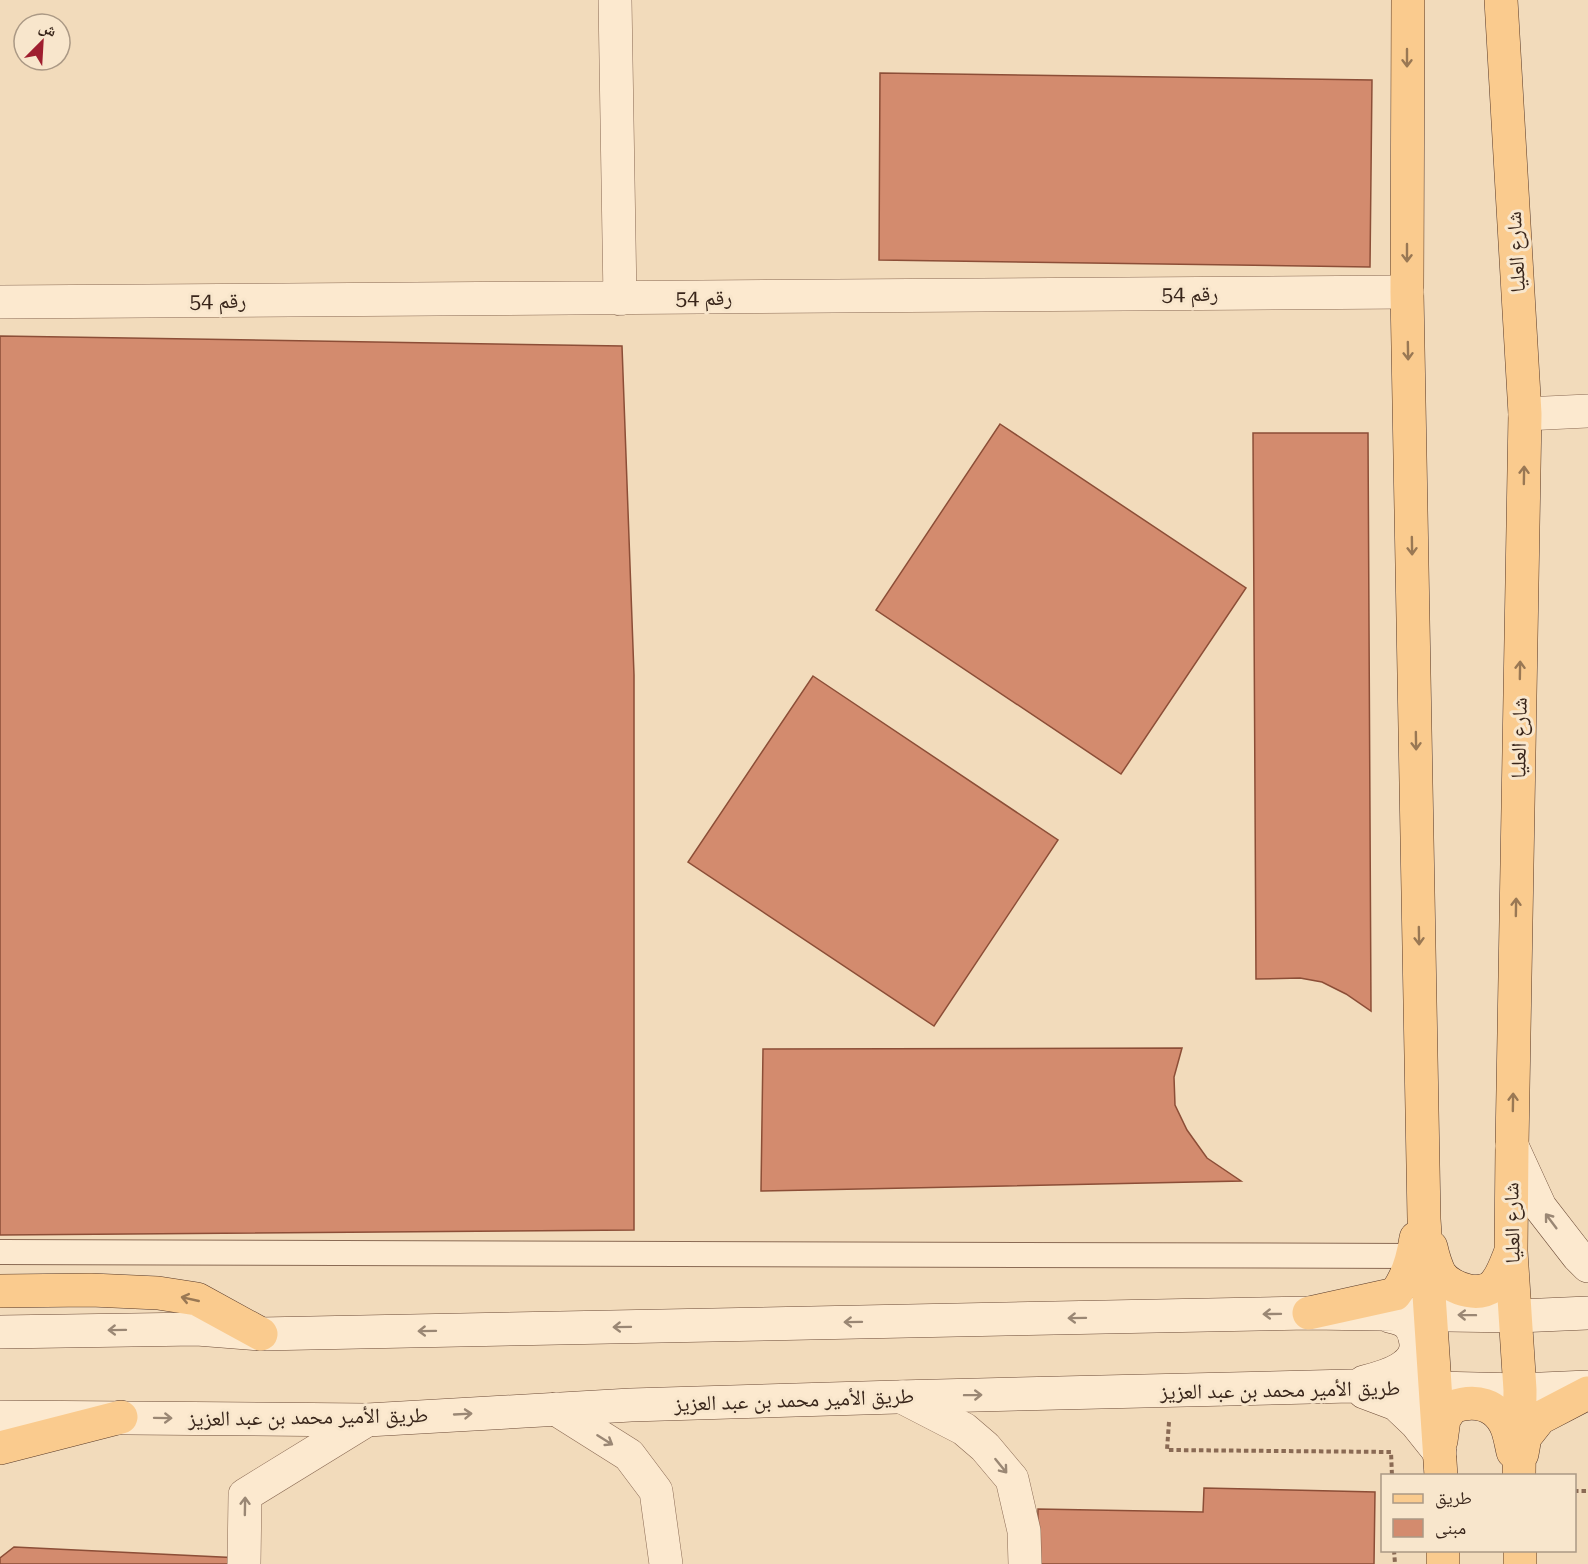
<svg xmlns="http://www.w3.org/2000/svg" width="1588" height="1564" font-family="'Roboto Serif','Noto Naskh Arabic',serif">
	<rect width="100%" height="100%" fill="#f2dbbb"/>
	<path fill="#d38b6e" stroke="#8c4e37" stroke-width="1.5" d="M880 73 1372 80 1370 267 879 260Z
		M0 336 622 346 634 675V1230L0 1235Z
		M1000 424 1246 588 1121 774 876 610Z
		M1253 433H1368L1371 1011 1346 994 1322 982 1300 978 1256 979Z
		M813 676 1058 840 934 1026 688 862Z
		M1182 1048 1174 1077 1175 1105 1187 1130 1207 1158 1241 1181 761 1191 763 1049Z
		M1204 1488 1375 1492 1374 1564H1037L1038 1509 1203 1512Z
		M14 1547 241 1558 240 1564H0V1558Z"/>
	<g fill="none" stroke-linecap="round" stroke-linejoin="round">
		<defs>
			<path id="pedestrian" d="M0 1252 1413 1256"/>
			<path id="minor" d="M615 0 620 299
				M0 302 1407 292
				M1525 414 1588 411
				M902 1397 964 1429 985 1447 1012 1479 1024 1531 1025 1564
				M556 1409 629 1455 656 1491 666 1564
				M244 1564 245 1495 367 1420"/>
			<path id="secondary" d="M1512 1146 1540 1207 1578 1256 1588 1266
				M0 1332 197 1329 261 1334 1309 1313 1517 1316 1588 1313
				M1364 1382C1384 1377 1423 1367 1415 1338 1414 1332 1411 1326 1406 1322 1400 1318 1390 1317 1384 1314
				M1364 1392 1396 1404 1416 1423 1440 1453
				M0 1417 367 1420 631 1405 897 1397 1351 1386 1520 1390 1588 1387"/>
			<path id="primary" d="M1408 0 1407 292 1424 1219 1441 1476
				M1501 0 1525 414 1512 1146 1511 1251 1520 1390 1519 1476
				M1431 1247C1433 1256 1436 1266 1440 1274 1451 1290 1485 1300 1497 1281 1503 1273 1507 1261 1511 1251
				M0 1291 91 1290 158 1293 197 1299 261 1334
				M1309 1313 1395 1294C1408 1278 1413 1258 1416 1238
				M1441 1441 1444 1419 1452 1407C1475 1399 1497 1403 1507 1428 1510 1436 1511 1444 1513 1452
				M0 1448 121 1417
				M1522 1454 1525 1437 1540 1418 1588 1393
				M1443 1550V1564
				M1520 1550V1564"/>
		</defs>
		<use href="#pedestrian" stroke="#8a6a54" stroke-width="26"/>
		<use href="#minor" stroke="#8a6a54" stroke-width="34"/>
		<use href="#secondary" stroke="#6c4b37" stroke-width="34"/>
		<use href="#primary" stroke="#573929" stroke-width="34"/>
		<path stroke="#8a6a54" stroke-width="4" stroke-dasharray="4.5 3" stroke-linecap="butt" d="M1169 1422 1167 1450 1391 1452 1392 1476
			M1574 1491H1588
			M1394 1550 1395 1564"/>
		<use href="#pedestrian" stroke="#fce9cf" stroke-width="24"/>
		<use href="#minor" stroke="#fce9cf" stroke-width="33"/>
		<use href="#secondary" stroke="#fce9cf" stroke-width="33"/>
		<use href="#primary" stroke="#facb8e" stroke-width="33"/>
	</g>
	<defs><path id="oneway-shaft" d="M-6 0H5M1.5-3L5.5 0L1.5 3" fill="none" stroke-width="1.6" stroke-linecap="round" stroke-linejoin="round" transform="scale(1.5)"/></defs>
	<g stroke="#997854">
		<use href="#oneway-shaft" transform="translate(1407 58) rotate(90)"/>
		<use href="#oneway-shaft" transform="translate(1407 253) rotate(90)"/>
		<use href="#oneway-shaft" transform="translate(1408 351) rotate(89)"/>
		<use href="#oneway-shaft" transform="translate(1524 475) rotate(-89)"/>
		<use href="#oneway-shaft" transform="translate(1412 546) rotate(89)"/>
		<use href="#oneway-shaft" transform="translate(1520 670) rotate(-89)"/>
		<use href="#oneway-shaft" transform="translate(1416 741) rotate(89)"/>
		<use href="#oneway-shaft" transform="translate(1516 907) rotate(-89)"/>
		<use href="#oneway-shaft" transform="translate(1419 936) rotate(89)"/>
		<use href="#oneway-shaft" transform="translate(1513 1102) rotate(-89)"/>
		<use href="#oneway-shaft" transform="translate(190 1299) rotate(-167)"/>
	</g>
	<g stroke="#9a8774">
		<use href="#oneway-shaft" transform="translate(1551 1221) rotate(-127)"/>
		<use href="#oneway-shaft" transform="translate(1272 1314) rotate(179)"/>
		<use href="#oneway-shaft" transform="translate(1467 1315) rotate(-179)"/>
		<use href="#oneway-shaft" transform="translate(1077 1318) rotate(179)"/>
		<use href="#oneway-shaft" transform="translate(853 1322) rotate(179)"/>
		<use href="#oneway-shaft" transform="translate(622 1327) rotate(179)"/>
		<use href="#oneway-shaft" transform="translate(117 1330) rotate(179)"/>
		<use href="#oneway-shaft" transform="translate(427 1331) rotate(179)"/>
		<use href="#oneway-shaft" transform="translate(973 1395) rotate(-1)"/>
		<use href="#oneway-shaft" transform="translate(463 1414) rotate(-3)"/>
		<use href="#oneway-shaft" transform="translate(163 1418) rotate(1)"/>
		<use href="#oneway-shaft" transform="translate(605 1440) rotate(32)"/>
		<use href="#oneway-shaft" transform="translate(1001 1466) rotate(51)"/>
		<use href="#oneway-shaft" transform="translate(245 1506) rotate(-89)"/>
	</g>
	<g text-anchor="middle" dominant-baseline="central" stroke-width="6" stroke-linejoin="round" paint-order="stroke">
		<g font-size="21" fill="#38251a" stroke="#f8e6cc">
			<text transform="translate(1516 252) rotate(-93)">شارع العليا</text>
			<text x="1190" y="294">رقم 54</text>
			<text x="704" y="298">رقم 54</text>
			<text x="218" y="301">رقم 54</text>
			<text transform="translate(1519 738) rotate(-89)">شارع العليا</text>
			<text transform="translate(1512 1223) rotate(-91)">شارع العليا</text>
			<text transform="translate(1280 1390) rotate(-1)">طريق الأمير محمد بن عبد العزيز</text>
			<text transform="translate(794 1400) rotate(-2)">طريق الأمير محمد بن عبد العزيز</text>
			<text transform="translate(308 1417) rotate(-1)">طريق الأمير محمد بن عبد العزيز</text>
		</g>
	</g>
	<rect x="1381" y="1474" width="195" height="78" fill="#f8e6cc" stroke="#ab9985" stroke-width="1.5"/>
	<rect x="1393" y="1494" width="30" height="9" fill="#facb8e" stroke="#ab9985" stroke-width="1.5"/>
	<text x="1435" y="1504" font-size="18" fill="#38251a">طريق</text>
	<rect x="1393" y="1519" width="30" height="18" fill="#d38b6e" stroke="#ab9985" stroke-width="1.5"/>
	<text x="1435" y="1534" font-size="18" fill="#38251a">مبنى</text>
	<g transform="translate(42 42) rotate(24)"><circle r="28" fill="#f8e6cc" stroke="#ab9985" stroke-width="1.5"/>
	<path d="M0-4.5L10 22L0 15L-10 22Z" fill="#9f1e2f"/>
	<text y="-9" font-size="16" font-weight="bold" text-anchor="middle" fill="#38251a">ش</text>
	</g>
</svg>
